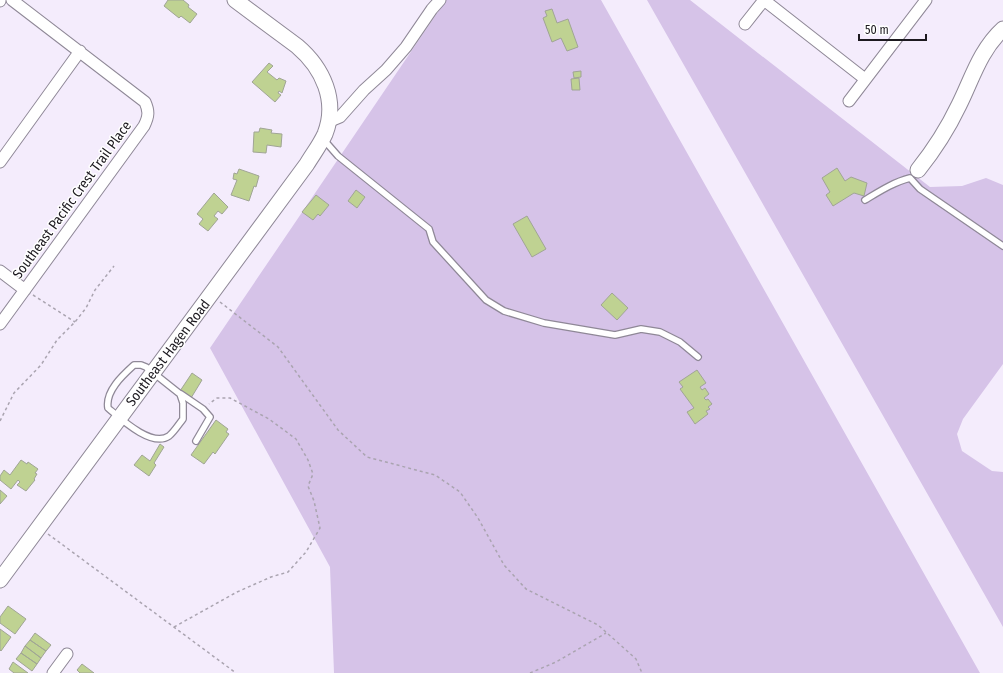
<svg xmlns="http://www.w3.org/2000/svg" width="1003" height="673" font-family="'Fira Sans Condensed',sans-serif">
	<rect width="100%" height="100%" fill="#f4ecfc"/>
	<path fill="#d6c3e8" d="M446 0H601L980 673H334L330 567 210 348Z
		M647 0H690L930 187 962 186 986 178 1003 185V364L963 419 957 434 962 451 992 471 1003 472V627Z"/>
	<path fill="#bfd292" stroke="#a0a595" d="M168 0H183L189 5 188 7 197 14 190 23 181 16 179 18 164 6Z
		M552 9 557 23 568 19 578 47 567 51 561 38 552 42 543 18 547 16 545 11Z
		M269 63 273 66 267 72 277 80 279 78 286 81 282 93 279 91 278 93 281 95 275 102 252 82Z
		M581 71V77L574 78 573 72Z
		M579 78 580 90H572L571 79Z
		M260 128 272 130 271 133 282 134 281 147 267 145 266 153 253 152 254 132H259Z
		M837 168 845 181 851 177 867 183 864 196 854 193 833 206 826 195 830 192 822 178Z
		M239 169 259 176 256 187 254 186 249 201 231 195 237 180 233 179 234 173 237 174Z
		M356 190 365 197 357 208 348 201Z
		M214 193 228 207 222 214 218 211 214 216 218 219 208 231 199 224 203 219 197 214Z
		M316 195 329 205 320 216 318 214 313 220 302 212Z
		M527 216 546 249 532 257 513 224Z
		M612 293 628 308 617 320 601 305Z
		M697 370 706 383 700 387 702 390 705 388 709 394 704 398 706 400 708 399 712 404 708 407 710 409 706 411 708 414 695 424 687 412 694 408 680 389 683 387 679 382Z
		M192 373 202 380 191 398 180 391Z
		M216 420 228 429 226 432 229 434 215 454 213 452 204 464 191 455Z
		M160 444 164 447 154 463 156 465 149 476 134 465 142 455 150 461Z
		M21 460 27 464 28 462 38 469 35 473 37 474 34 479 35 480 26 491 17 485 20 482 18 480 11 489 0 480V476L4 470 10 475Z
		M0 490 7 496 0 504Z
		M8 606 26 619 15 634 0 623V617Z
		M0 629 11 637 1 651 0 650Z
		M35 633 51 645 46 651 30 640Z
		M30 640 46 651 41 658 25 646Z
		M25 646 41 658 37 664 21 653Z
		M21 653 37 664 32 671 16 659Z
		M13 662 28 673H14L9 669Z
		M82 664 94 673H80L77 670Z"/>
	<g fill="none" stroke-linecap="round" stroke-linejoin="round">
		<defs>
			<path id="lane" d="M324 140 338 156 429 229 433 242 486 300 504 311 544 323 615 335 641 329 660 332 680 342 698 357
				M865 200C880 191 894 182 910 178L920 189 1003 246
				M134 365H141L146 367 180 394 183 403V419C179 424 174 432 169 436 152 448 121 419 108 408 105 391 123 375 134 365Z
				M181 394 203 409 210 417 196 441"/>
			<path id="street" d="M764 0 865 79
				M0 1V0
				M745 24 764 0
				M849 101 926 0
				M328 122 340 117 364 90 386 70 406 47 432 9 440 0
				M0 162 80 51
				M0 271 25 290
				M0 324 144 126C149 116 149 111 145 102L12 0
				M53 673 67 654"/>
			<path id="secondary" d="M918 170C934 150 948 128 959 105 972 79 980 50 1003 29
				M0 580 307 164C313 154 320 145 325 134 338 101 323 68 297 46L235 0"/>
		</defs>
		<use href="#lane" stroke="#8f8897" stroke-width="8"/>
		<use href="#street" stroke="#8f8897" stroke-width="13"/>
		<use href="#secondary" stroke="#8f8897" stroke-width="17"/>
		<path stroke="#aaa4b0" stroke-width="1.5" stroke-dasharray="3 3" stroke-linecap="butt" d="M33 295 75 322
			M220 302 278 347 338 430 367 457 435 475 460 492 478 518 504 565 526 589 598 625 636 659 642 673
			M0 421 14 393 41 365 57 340 75 322 86 308 95 290 114 266
			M48 534 236 673
			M174 627 237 592 271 577 288 572 306 552 320 528 314 501 308 486 313 474 308 460 296 439 269 419 230 398H217L209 404
			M530 673 556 662 606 633"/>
		<use href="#lane" stroke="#fff" stroke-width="5.5"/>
		<use href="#street" stroke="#fff" stroke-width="11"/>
		<use href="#secondary" stroke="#fff" stroke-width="15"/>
	</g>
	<g text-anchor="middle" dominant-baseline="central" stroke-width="3" stroke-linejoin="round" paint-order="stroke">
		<g font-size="14" fill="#1c191f" stroke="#fff">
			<text transform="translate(72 200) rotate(-54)">Southeast Pacific Crest Trail Place</text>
			<text transform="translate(168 353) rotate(-53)">Southeast Hagen Road</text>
		</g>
	</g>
	<path d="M859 34v6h67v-6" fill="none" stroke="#1c191f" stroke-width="2"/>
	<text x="865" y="34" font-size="12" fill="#1c191f" stroke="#ffffff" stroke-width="3" paint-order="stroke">50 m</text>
</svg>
